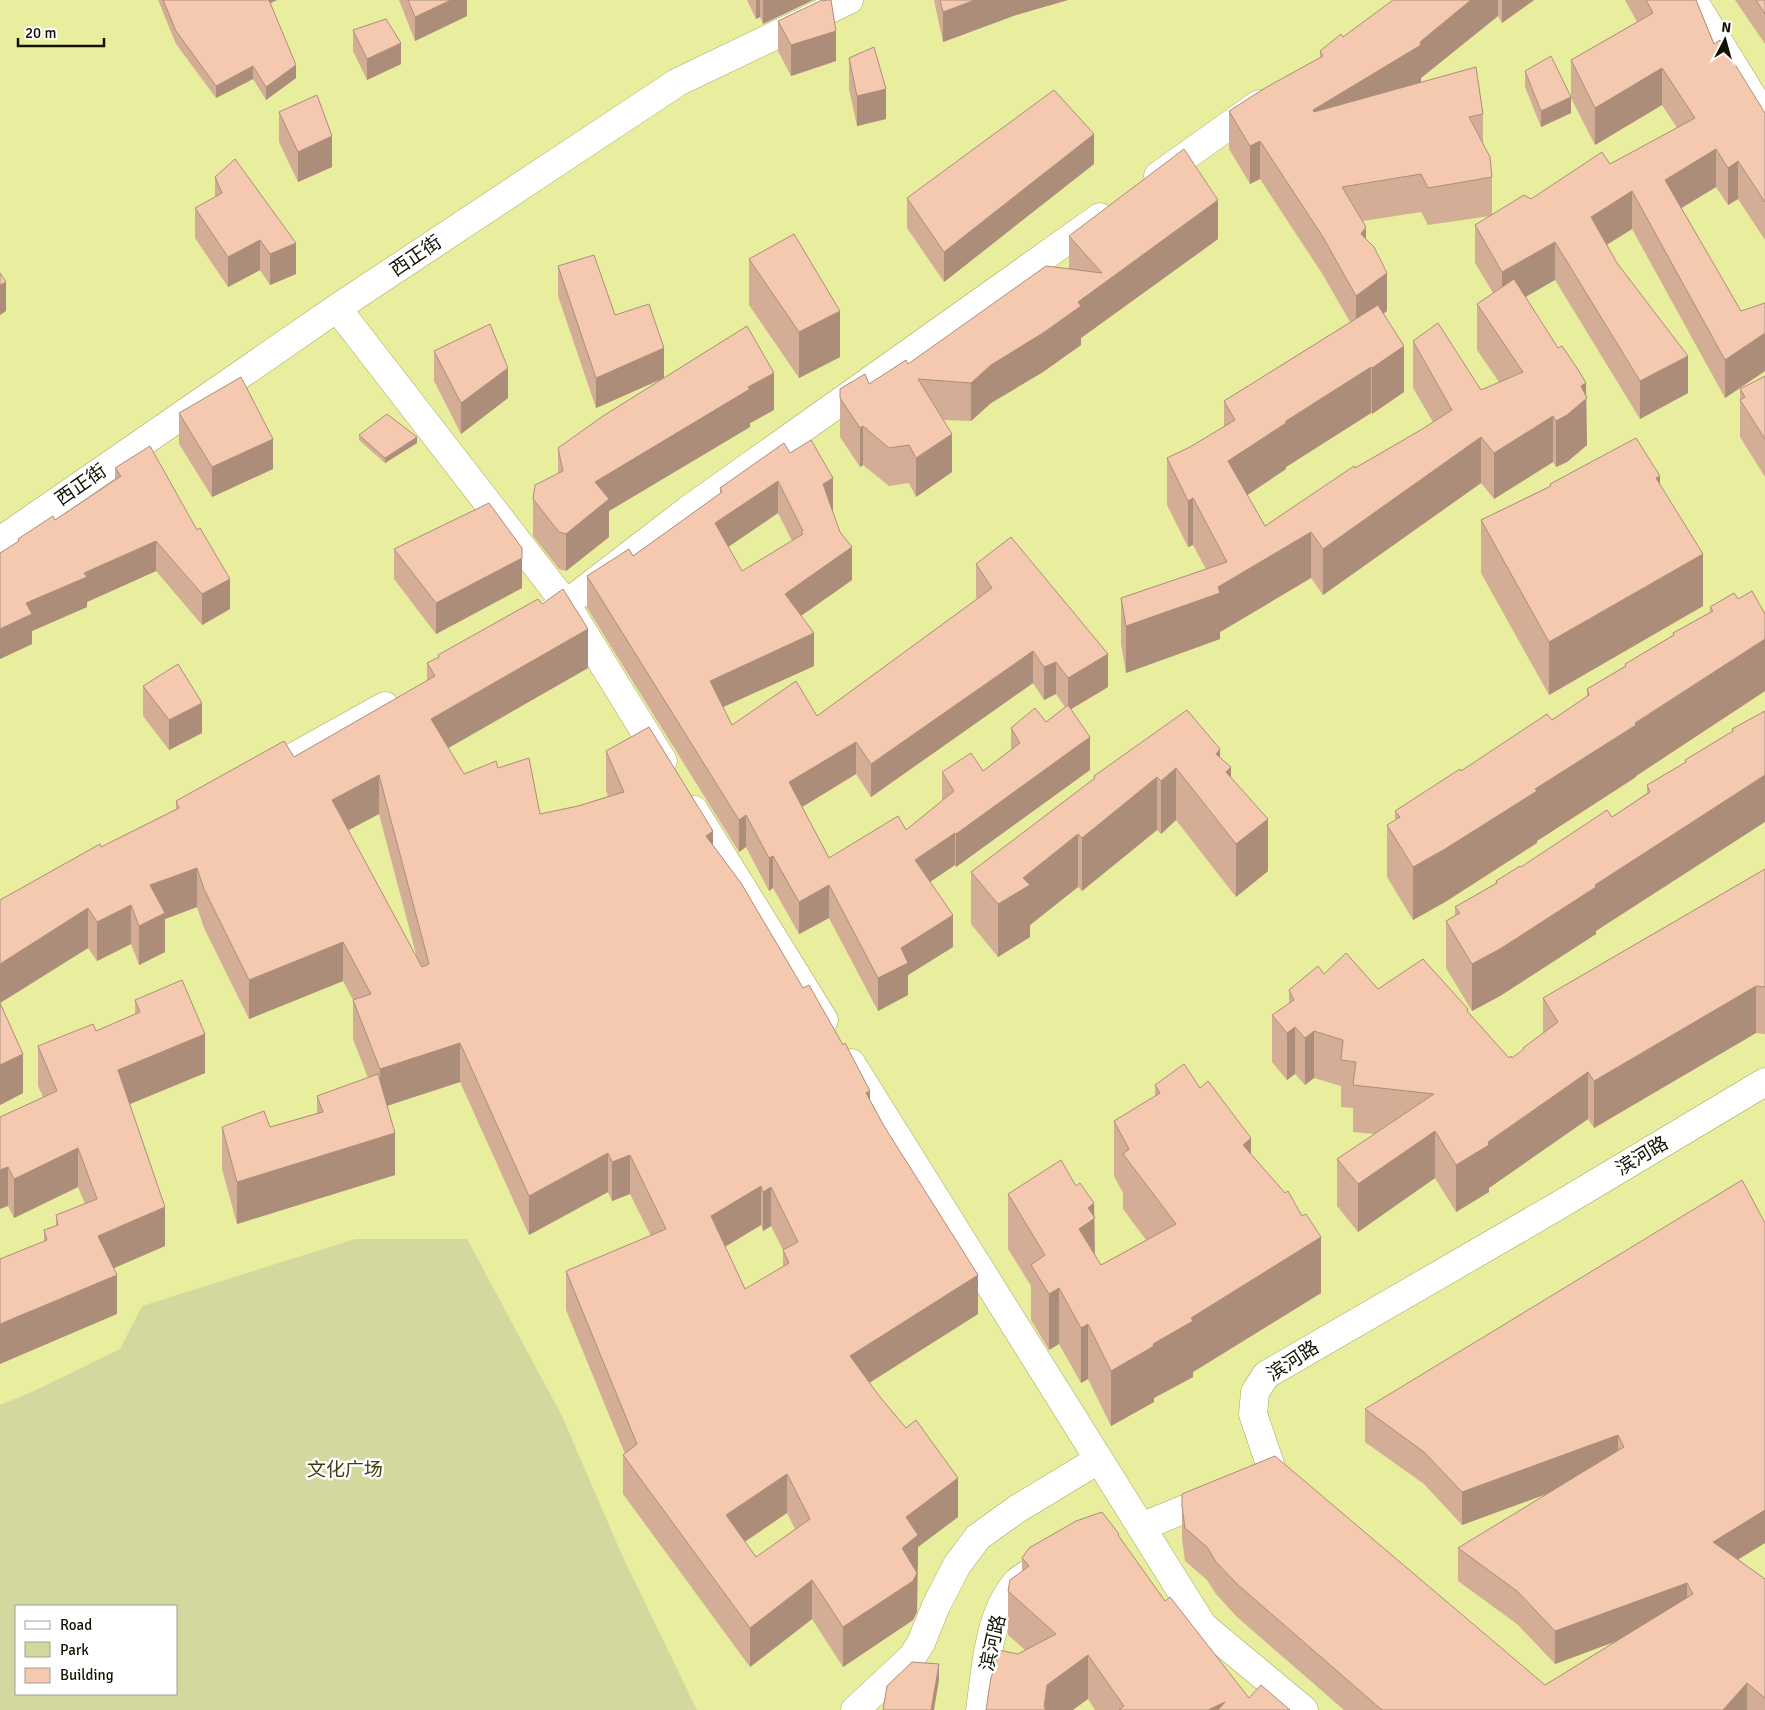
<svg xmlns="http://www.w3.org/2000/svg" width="1765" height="1710" font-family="Signika,'Noto Sans SC',sans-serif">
	<rect width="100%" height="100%" fill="#e8ee9e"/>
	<path fill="#d3d89f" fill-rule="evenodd" d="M355 1239H467L562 1416 622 1555 697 1710H0V1405L34 1391 120 1349 142 1306ZM16 1606H176V1694H16Z"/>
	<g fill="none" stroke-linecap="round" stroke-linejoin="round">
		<defs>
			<path id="minor" d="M337 308 566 604 663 761
				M694 810 824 1020
				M851 1063 1203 1626 1304 1710
				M855 1710 912 1657 921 1643 936 1606 957 1565 978 1537 1017 1509 1098 1460
				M980 1710C986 1669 988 1614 1017 1582 1022 1577 1030 1573 1036 1570"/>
			<path id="tertiary" d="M1693 0 1765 117
				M0 541 337 308 678 82 849 0
				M1141 1527 1273 1473 1253 1414 1255 1392 1266 1375 1556 1207 1765 1082"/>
			<path id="secondary" d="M1158 176 1259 104
				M538 620 566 604 688 510 1100 217
				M261 775 385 706"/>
		</defs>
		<use href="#minor" stroke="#a5aa5c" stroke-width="29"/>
		<use href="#tertiary" stroke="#a5aa5c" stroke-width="29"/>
		<use href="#secondary" stroke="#a5aa5c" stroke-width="29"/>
		<use href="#minor" stroke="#fff" stroke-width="28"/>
		<use href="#tertiary" stroke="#fff" stroke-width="28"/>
		<use href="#secondary" stroke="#fff" stroke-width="28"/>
	</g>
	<path fill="#d3ad96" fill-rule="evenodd" d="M158 0H277L270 3 296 78 266 100 253 79 216 98 176 44Z
		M399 0H467V16L415 41Z
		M747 0H813L763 24 760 17 756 19Z
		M934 0H1068L1016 15 943 42Z
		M1393 0H1534L1502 23 1498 16 1421 78V82L1483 114V145L1492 177V214L1531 199 1610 164 1677 128 1662 105 1595 145 1571 98V60L1637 22 1625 0H1696L1714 44 1765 113V240L1738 199 1728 205 1716 187 1681 208 1741 311 1765 303V371L1725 398 1632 229 1607 245 1688 393 1640 419 1555 280 1526 297 1586 397 1587 445 1567 462 1556 467 1553 462 1494 499 1481 483 1323 595 1311 578 1220 632V639L1126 673 1121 644V598L1206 569 1193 545 1188 547 1167 505V458L1190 447 1224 427V401L1350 322 1323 275 1260 179 1250 184 1229 149V111L1320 58V51L1343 37ZM1421 212 1428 225 1490 216 1475 225V263L1493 293 1477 304V350L1499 382 1481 390 1413 341V388L1433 422 1419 431 1355 468 1265 526 1247 495 1286 469V467L1371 413 1372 414 1404 392 1384 313 1387 311 1366 240 1363 221Z
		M1735 0H1765V44Z
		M778 21 836 61 791 76 778 51Z
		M353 30 401 64 367 80 353 51Z
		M849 58 886 119 857 126 849 89Z
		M1525 71 1571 113 1541 127 1525 87Z
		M279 112 332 167 298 182 279 142Z
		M1094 164 944 282 907 228V198Z
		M215 177 296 274 270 285 260 270 228 287 195 238V208L215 197Z
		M1069 236 1218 239 1081 338V345L1043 372 991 403 971 421 944 420 952 472 916 497 909 483 889 486 863 465 860 467 840 437V389L869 384 908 364 1069 269Z
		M749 259 840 357 799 378 749 305Z
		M558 266 615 315 664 378 774 410 750 423V427L609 511V537L566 571 559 569 533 536V499L558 474V448L661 379 596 408 558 296Z
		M434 351 508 398 461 434 434 381Z
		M1765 376V477L1740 437V389Z
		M179 413 273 469 212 497 179 444Z
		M359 435 417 443 385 463 359 440Z
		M790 453 833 511H832L852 580 801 616 814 666 723 707 732 725 817 716 977 599 976 597V564L1108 687 1071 709 1090 770 956 867 955 865 930 882 953 947 908 975V995L878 1011 829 918 799 934 773 888 769 891 746 847 739 852 587 608V576L633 556 720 494V488ZM778 513 792 541 742 571 728 547ZM1033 683 1044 700 1056 694 1065 707 1046 722 1011 728V750L983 771 942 772V801L906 830 829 858 802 807 856 774 871 797Z
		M115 468 230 609 202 625 156 571 87 602V607L32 631V644L0 659V553L18 542V539L55 520 115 480Z
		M1660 483 1703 606 1549 695 1481 573V520L1550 486V484Z
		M394 549 522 588 436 634 394 579Z
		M1738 599 1765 614V691L1636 776V777L1537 841V843L1445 902 1413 920 1387 877V825L1395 820V811L1461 771 1552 720 1587 696V689L1625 666V664L1673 635V633L1710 612V607Z
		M438 655 588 668 448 748 464 774 498 768 540 814 578 806 608 796 606 790V751L713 846 803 988 870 1100 978 1314 869 1383 958 1517 918 1547 917 1612 913 1620 843 1667 812 1619 750 1667 623 1494V1455L625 1454 566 1310V1271L651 1236 630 1194 612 1201 608 1192 529 1235 460 1082 387 1106 395 1175 237 1224 222 1169V1127H270L317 1113V1096L368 1078 353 1039V1000L343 981 249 1019 204 928 197 907 165 919V952L139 965 131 944 97 961 88 948 0 1003 23 1093 0 1105V900L176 809V801L294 757 427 681V663L438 658ZM379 814 417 958 348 830ZM761 1225 763 1231 771 1226 783 1250V1267L745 1289 725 1247ZM787 1513 795 1529 756 1557 745 1542Z
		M143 686 202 733 169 750 143 716Z
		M1765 711 1596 931V934L1500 996 1472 1011 1446 968V921L1455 916V907L1496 883V881L1521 867 1612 817 1647 793V785L1685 763V760L1732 732V729Z
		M1220 758 1231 777 1268 871 1236 897 1176 820 1161 834 1157 830 1082 891 1078 887 1030 925V937L998 957 971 924V872L1094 779V776Z
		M1765 869V1034L1756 1033 1594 1128 1588 1119 1489 1188V1192L1456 1212 1435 1178 1358 1232 1337 1206V1159L1375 1134 1353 1132V1108L1341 1107V1086L1314 1078 1305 1085 1295 1074 1287 1080 1272 1062V1015L1289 1003V990L1324 974 1378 989 1468 1012 1509 1058H1512L1523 1050V1048L1543 1033V998Z
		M135 1000 205 1073 130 1104 165 1246 114 1268 117 1314 44 1242V1230L56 1226V1215L85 1204 78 1187 14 1218 8 1206 0 1117 43 1097 38 1086V1046L96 1031 135 1015Z
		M1155 1085 1200 1088 1251 1154 1321 1293 1193 1372V1377L1154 1398V1402L1111 1426 1088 1379 1081 1383 1059 1344 1049 1350 1031 1320V1286L1008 1249V1194L1076 1186 1094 1203 1095 1255 1101 1265 1146 1240 1123 1209V1193L1114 1176V1121L1155 1096Z
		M1765 1223V1543L1738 1559 1765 1579V1710H1344L1237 1617 1216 1594 1207 1580 1185 1561 1182 1539V1506L1545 1685 1616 1641 1555 1664 1517 1624 1458 1581V1548L1549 1493 1462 1525 1424 1484 1365 1442V1409Z
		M1119 1537 1165 1601 1249 1698 1290 1710H1095L1088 1699 1018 1654 1025 1650 1008 1635V1591L1022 1572V1558Z"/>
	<path fill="#ac8d7a" d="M266 0H277L266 5Z
		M451 0H467V16L415 41V17Z
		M756 0H760V17L756 19Z
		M763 0H813L763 24Z
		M975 0H1068L1016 15 943 42V12Z
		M1471 0H1498V16L1421 78V82L1313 148V110L1420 42Z
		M1502 0H1534L1502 23Z
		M836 31V61L791 76V45Z
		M401 43V64L367 80V59Z
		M296 65V78L266 100V87Z
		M253 66V79L216 98V86Z
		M1662 68V105L1595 145V108Z
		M886 89V119L857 126V96Z
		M1571 97V113L1541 127V111Z
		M1094 134V164L944 282V252Z
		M332 136V167L298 182V152Z
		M1260 141V179L1250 184V146Z
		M1716 149V187L1665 218V180Z
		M1738 161V199L1728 205V168Z
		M1632 191V229L1591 254V217Z
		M1218 200V239L1081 338V345L1043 372 991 403 971 421V383L991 365Z
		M1366 227V265L1361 234Z
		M260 240V270L228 287V257Z
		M1555 242V280L1502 310V272Z
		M296 243V274L270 285V254Z
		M1387 273V311L1356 333V296Z
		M6 282V311L0 315V285Z
		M840 311V357L799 378V332Z
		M1765 333V371L1725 398V360Z
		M1404 346V392L1372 414V368Z
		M664 348V378L596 408V378Z
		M1688 356V393L1640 419V381Z
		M1371 367V413L1286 467V469L1228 508V461L1286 421Z
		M508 368V398L461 434V403Z
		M774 373V410L750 423V427L609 511V537L566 571V534L595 482 748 387Z
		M1586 383 1587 445 1567 462 1556 467V421L1581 386Z
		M1553 416V462L1494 499V453Z
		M863 426V465L860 467V428Z
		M952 434V472L916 497V458Z
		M417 437V443L385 463V458Z
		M1481 437V483L1323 595V549Z
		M273 439V469L212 497V467Z
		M1660 476V529L1656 478Z
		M833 478V511L823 517V484Z
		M778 481V513L715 556V523Z
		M1193 498V545L1188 547V501Z
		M1311 532V578L1220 632V639L1126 673V626L1218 587Z
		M156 541V571L87 602V607L32 631V644L0 659V629L26 603 84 573Z
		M852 547V580L785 627V594Z
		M1703 554V606L1549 695V642Z
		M522 558V588L436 634V603Z
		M230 579V609L202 625V594Z
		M588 629V668L431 758V719Z
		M814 633V666L710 713V681Z
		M1765 639V691L1636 776V777L1537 841V843L1445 902 1413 920V867L1535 789Z
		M1033 651V683L871 797V764Z
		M1108 654V687L1068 711V678Z
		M1056 662V694L1044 700V667Z
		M202 703V733L169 750V720Z
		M1090 737V770L956 867V834Z
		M856 742V774L789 815V782Z
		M1220 749V802L1216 754Z
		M1231 767V820L1226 772Z
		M1176 768V820L1161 834V781Z
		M379 775V814L332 839V800Z
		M1765 775V822L1596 931V934L1500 996 1472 1011V964Z
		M1157 777V830L1082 891V838Z
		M746 815V847L739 852V820Z
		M1268 819V871L1236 897V844Z
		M713 831V870L706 836Z
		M955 833V865L915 892V860Z
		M1078 834V887L1030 925V937L998 957V904L1023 878Z
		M773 856V888L769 891V858Z
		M197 868V907L165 919V952L139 965V926L150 885Z
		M829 885V918L799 934V902Z
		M131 905V944L97 961V922Z
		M88 908V948L0 1003V964Z
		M953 915V947L908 975V995L878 1011V978L901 948Z
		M343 942V981L249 1019V980Z
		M1756 986V1033L1594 1128V1081Z
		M1295 1027V1074L1287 1080V1033Z
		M1314 1031V1078L1305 1085V1038Z
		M205 1034V1073L118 1109V1070Z
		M460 1043V1082L380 1108V1069Z
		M23 1054V1093L0 1105V1065Z
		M1588 1072V1119L1489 1188V1192L1456 1212V1165Z
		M870 1091V1130L866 1093Z
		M1435 1131V1178L1358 1232V1184Z
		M395 1133V1175L237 1224V1182Z
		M1251 1138V1193L1243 1145Z
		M78 1148V1187L14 1218V1179Z
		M608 1153V1192L529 1235V1196Z
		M630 1155V1194L612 1201V1162Z
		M8 1167V1206L0 1209V1170Z
		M761 1186V1225L711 1255V1216Z
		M771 1187V1226L763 1231V1192Z
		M1094 1203 1095 1273 1079 1229 1088 1208Z
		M165 1207V1246L98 1275V1236Z
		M1321 1237V1293L1193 1372V1377L1154 1398V1402L1111 1426V1371L1191 1318Z
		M117 1275V1314L0 1364V1324Z
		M978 1275V1314L850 1395V1356Z
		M1059 1288V1344L1049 1350V1294Z
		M1088 1324V1379L1081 1383V1328Z
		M1618 1435V1468L1462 1525V1492Z
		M787 1474V1513L726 1554V1515Z
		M958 1478V1517L918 1547 917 1612 913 1620 843 1667V1627L902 1548 906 1517Z
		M1765 1510V1543L1713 1575V1542Z
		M812 1580V1619L750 1667V1628Z
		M1687 1583V1615L1555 1664V1631Z
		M1088 1655V1699L1073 1710H1044L1047 1685Z
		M939 1664V1680L934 1710H931Z
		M1747 1683V1710H1723Z
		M1225 1702V1710H1208Z"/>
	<path fill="#f5c9af" stroke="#ac8d7a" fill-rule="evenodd" d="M163 0H269L296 65 266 87 253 66 216 86 176 31Z
		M408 0H451L415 17Z
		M822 0H823V1L827 0H831L836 31 791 45 778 21Z
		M940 0H975L943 12Z
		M1393 0H1471L1420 42 1421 45 1313 110 1314 112 1476 67 1483 114 1469 117 1490 157 1492 177 1428 188 1421 174 1342 187 1366 227 1361 234 1374 247 1387 273 1356 296 1323 237 1260 141 1250 146 1229 111 1265 88 1323 56 1320 51 1341 34 1343 37Z
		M1646 0H1696L1714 44 1720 40 1765 113V202L1738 161 1728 168 1716 149 1665 180 1741 311 1765 303V333L1725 360 1632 191 1591 217 1617 263 1688 356 1640 381 1555 242 1502 272 1475 225 1524 195 1531 199 1602 152 1610 164 1695 118 1662 68 1595 108 1571 60 1653 13Z
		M1756 0H1765V14Z
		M386 19 401 43 367 59 353 30Z
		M874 47 886 89 857 96 849 58Z
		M1551 56 1571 97 1541 111 1525 71Z
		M1054 90 1094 134 944 252 907 198Z
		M317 95 332 136 298 152 279 112Z
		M1184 149 1218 200 1078 302 1081 306 1043 333 991 365 971 383 918 379 952 434 916 458 909 445 889 448 863 426 860 428 840 398V389L865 374 869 384 906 360 908 364 1046 266 1102 273 1069 236Z
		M235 159 296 243 270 254 260 240 228 257 195 208 222 193 215 177Z
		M794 234 840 311 799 332 749 259Z
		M594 255 615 315 649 304 664 348 596 378 558 266Z
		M0 273 6 282 0 285Z
		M1514 279 1558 348 1562 346 1579 371 1586 383 1581 386 1587 398 1567 415 1556 421 1553 416 1494 453 1481 437 1323 549 1311 532 1218 587 1220 593 1126 626 1121 598 1227 562 1193 498 1188 501 1167 458 1190 447 1235 420 1224 401 1378 305 1404 346 1372 368 1371 367 1286 421V423L1228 461 1265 526 1354 466 1355 468 1419 431 1452 410 1413 341 1438 323 1481 390 1523 372 1477 304Z
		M490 324 508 368 461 403 434 351Z
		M747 326 774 373 748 387 750 389 595 482 609 499 566 534 559 532 533 499 535 485 563 471 558 448 603 416Z
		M1765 376V439L1740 400 1745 397 1740 389Z
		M241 377 273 439 212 467 179 413Z
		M387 414 417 437 385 458 359 435Z
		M1636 438 1660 476 1656 478 1703 554 1549 642 1481 520 1551 486 1550 484Z
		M811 440 833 478 823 484 840 532 852 547 785 594 814 633 710 681 732 725 796 681 817 716 992 588 976 564 1011 537 1108 654 1068 678 1056 662 1044 667 1033 651 871 764 856 742 789 782 829 858 898 816 906 830 954 791 942 772 971 753 983 771 1020 743 1011 728 1035 708 1046 722 1068 705 1090 737 956 834 955 833 915 860 953 915 901 948 908 963 878 978 829 885 799 902 773 856 769 858 746 815 739 820 587 576 629 549 633 556 722 492 720 488 784 443 790 453ZM778 481 803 531 801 532 803 534 742 571 715 523Z
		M150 446 197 530 200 528 230 579 202 594 156 541 84 573 87 577 26 603 32 614 0 629V553L19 541 18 539 53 516 55 520 121 476 115 468Z
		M489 503 522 548V558L436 603 394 549Z
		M563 589 588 629 431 719 464 774 496 761 498 768 529 758 540 814 578 806 624 792 606 751 649 727 713 831 706 836 741 883 803 988 809 985 843 1045 845 1043 870 1091 866 1093 884 1126 978 1275 850 1356 880 1397 906 1428 916 1420 958 1478 906 1517 918 1535 902 1548 917 1573 913 1581 843 1627 812 1580 750 1628 623 1455 637 1444 566 1271 666 1229 630 1155 612 1162 608 1153 529 1196 460 1043 380 1069 353 1000 371 994 343 942 249 980 204 889 197 868 150 885 165 913 139 926 131 905 97 922 88 908 0 964V900L100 844 101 847 179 808 176 801 284 741 294 757 435 676 427 663 439 657 438 655 538 599 542 604ZM379 775 429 964 422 967 332 800ZM761 1186 763 1192 771 1187 798 1242 783 1250 789 1263 745 1289 711 1216ZM787 1474 810 1519 756 1557 726 1515Z
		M1752 591 1765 614V639L1635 723 1636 725 1535 789 1537 791 1445 849 1413 867 1387 825 1400 817 1395 811 1460 769 1461 771 1547 714 1552 720 1589 695 1587 689 1626 666 1625 664 1674 635 1673 633 1713 611 1710 607 1734 593 1738 599Z
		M178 664 202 703 169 720 143 686Z
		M1187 710 1220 749 1216 754 1231 767 1226 772 1268 819 1236 844 1176 768 1161 781 1157 777 1082 838 1078 834 1023 878 1030 885 998 904 971 872 1095 778 1094 776Z
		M1765 711V775L1595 885 1596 887 1500 949 1472 964 1446 921 1460 913 1455 907 1497 883 1496 881 1520 866 1521 867 1607 810 1612 817 1650 792 1647 785 1686 762 1685 760 1733 731 1732 729Z
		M1765 869V987L1756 986 1594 1081 1588 1072 1488 1142 1489 1145 1456 1165 1435 1131 1358 1184 1337 1159 1434 1094 1353 1085 1356 1062 1341 1060 1343 1040 1314 1031 1305 1038 1295 1027 1287 1033 1272 1015 1294 1000 1289 990 1318 966 1324 974 1346 953 1378 989 1423 959 1468 1009 1467 1011 1509 1058 1511 1056 1512 1058 1524 1049 1523 1048 1558 1022 1543 998Z
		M182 980 205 1034 118 1070 165 1207 98 1236 117 1275 0 1324V1259L47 1240 44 1230 58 1225 56 1215 97 1199 78 1148 14 1179 8 1167 0 1170V1117L57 1091 38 1046 93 1024 96 1031 140 1012 135 1000Z
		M0 1003 23 1054 0 1065Z
		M1184 1064 1200 1088 1208 1081 1251 1138 1243 1145 1285 1193 1288 1191 1302 1216 1306 1214 1321 1237 1191 1318 1193 1321 1153 1344 1154 1346 1111 1371 1088 1324 1081 1328 1059 1288 1049 1294 1031 1265 1045 1255 1008 1194 1061 1160 1076 1186 1080 1183 1094 1203 1088 1208 1095 1218 1079 1229 1101 1265 1176 1224 1123 1154 1129 1149 1114 1121 1160 1093 1155 1085Z
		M378 1074 395 1133 237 1182 222 1127 264 1111 270 1127 323 1112 317 1096Z
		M1742 1180 1765 1223V1510L1713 1542 1765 1579V1698L1747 1683 1723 1710H1382L1237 1584 1216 1562 1207 1547 1185 1528 1182 1506V1494L1275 1456 1545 1685 1693 1594 1687 1583 1555 1631 1517 1591 1458 1548 1624 1447 1618 1435 1462 1492 1424 1452 1365 1409Z
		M1102 1512 1119 1534 1118 1535 1165 1601 1170 1597 1249 1698 1261 1685 1290 1710H1218L1225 1702 1208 1710H1119L1124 1706 1088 1655 1047 1685 1044 1707 1046 1710H986L991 1677 995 1669 998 1650 1018 1654 1056 1634 1008 1591 1010 1580 1029 1566 1022 1558 1029 1548 1076 1521Z
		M912 1662 939 1664 931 1710H883L887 1686Z"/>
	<g text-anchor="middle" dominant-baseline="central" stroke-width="5" stroke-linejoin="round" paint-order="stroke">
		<g font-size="19" fill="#111200" stroke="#fff">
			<text transform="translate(416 256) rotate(-34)">西正街</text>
			<text transform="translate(81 485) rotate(-35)">西正街</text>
			<text transform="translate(1642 1156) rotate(-31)">滨河路</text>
			<text transform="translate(1293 1361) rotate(-33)">滨河路</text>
			<text transform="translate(993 1643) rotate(-77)">滨河路</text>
		</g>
		<g font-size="19" fill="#3e400f" stroke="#fff">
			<text x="345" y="1470">文化广场</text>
		</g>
	</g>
	<rect x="15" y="1605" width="162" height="90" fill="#ffffff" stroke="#a0a099"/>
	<rect x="25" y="1621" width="25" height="8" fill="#ffffff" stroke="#a0a099"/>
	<text x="60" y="1630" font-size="15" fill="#111200">Road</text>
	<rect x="25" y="1642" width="25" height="15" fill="#d3d89f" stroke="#a0a099"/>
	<text x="60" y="1655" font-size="15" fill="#111200">Park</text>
	<rect x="25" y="1668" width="25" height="15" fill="#f5c9af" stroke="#a0a099"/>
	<text x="60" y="1680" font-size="15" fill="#111200">Building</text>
	<g transform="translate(1725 40) rotate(6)" stroke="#ffffff" stroke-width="4" paint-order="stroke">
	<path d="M0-4L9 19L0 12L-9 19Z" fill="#111200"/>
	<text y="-8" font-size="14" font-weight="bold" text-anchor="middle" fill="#111200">N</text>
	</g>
	<path d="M18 38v8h86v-8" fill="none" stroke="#111200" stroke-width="2.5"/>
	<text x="25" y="38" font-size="15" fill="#111200" stroke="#ffffff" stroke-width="4" paint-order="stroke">20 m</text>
</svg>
